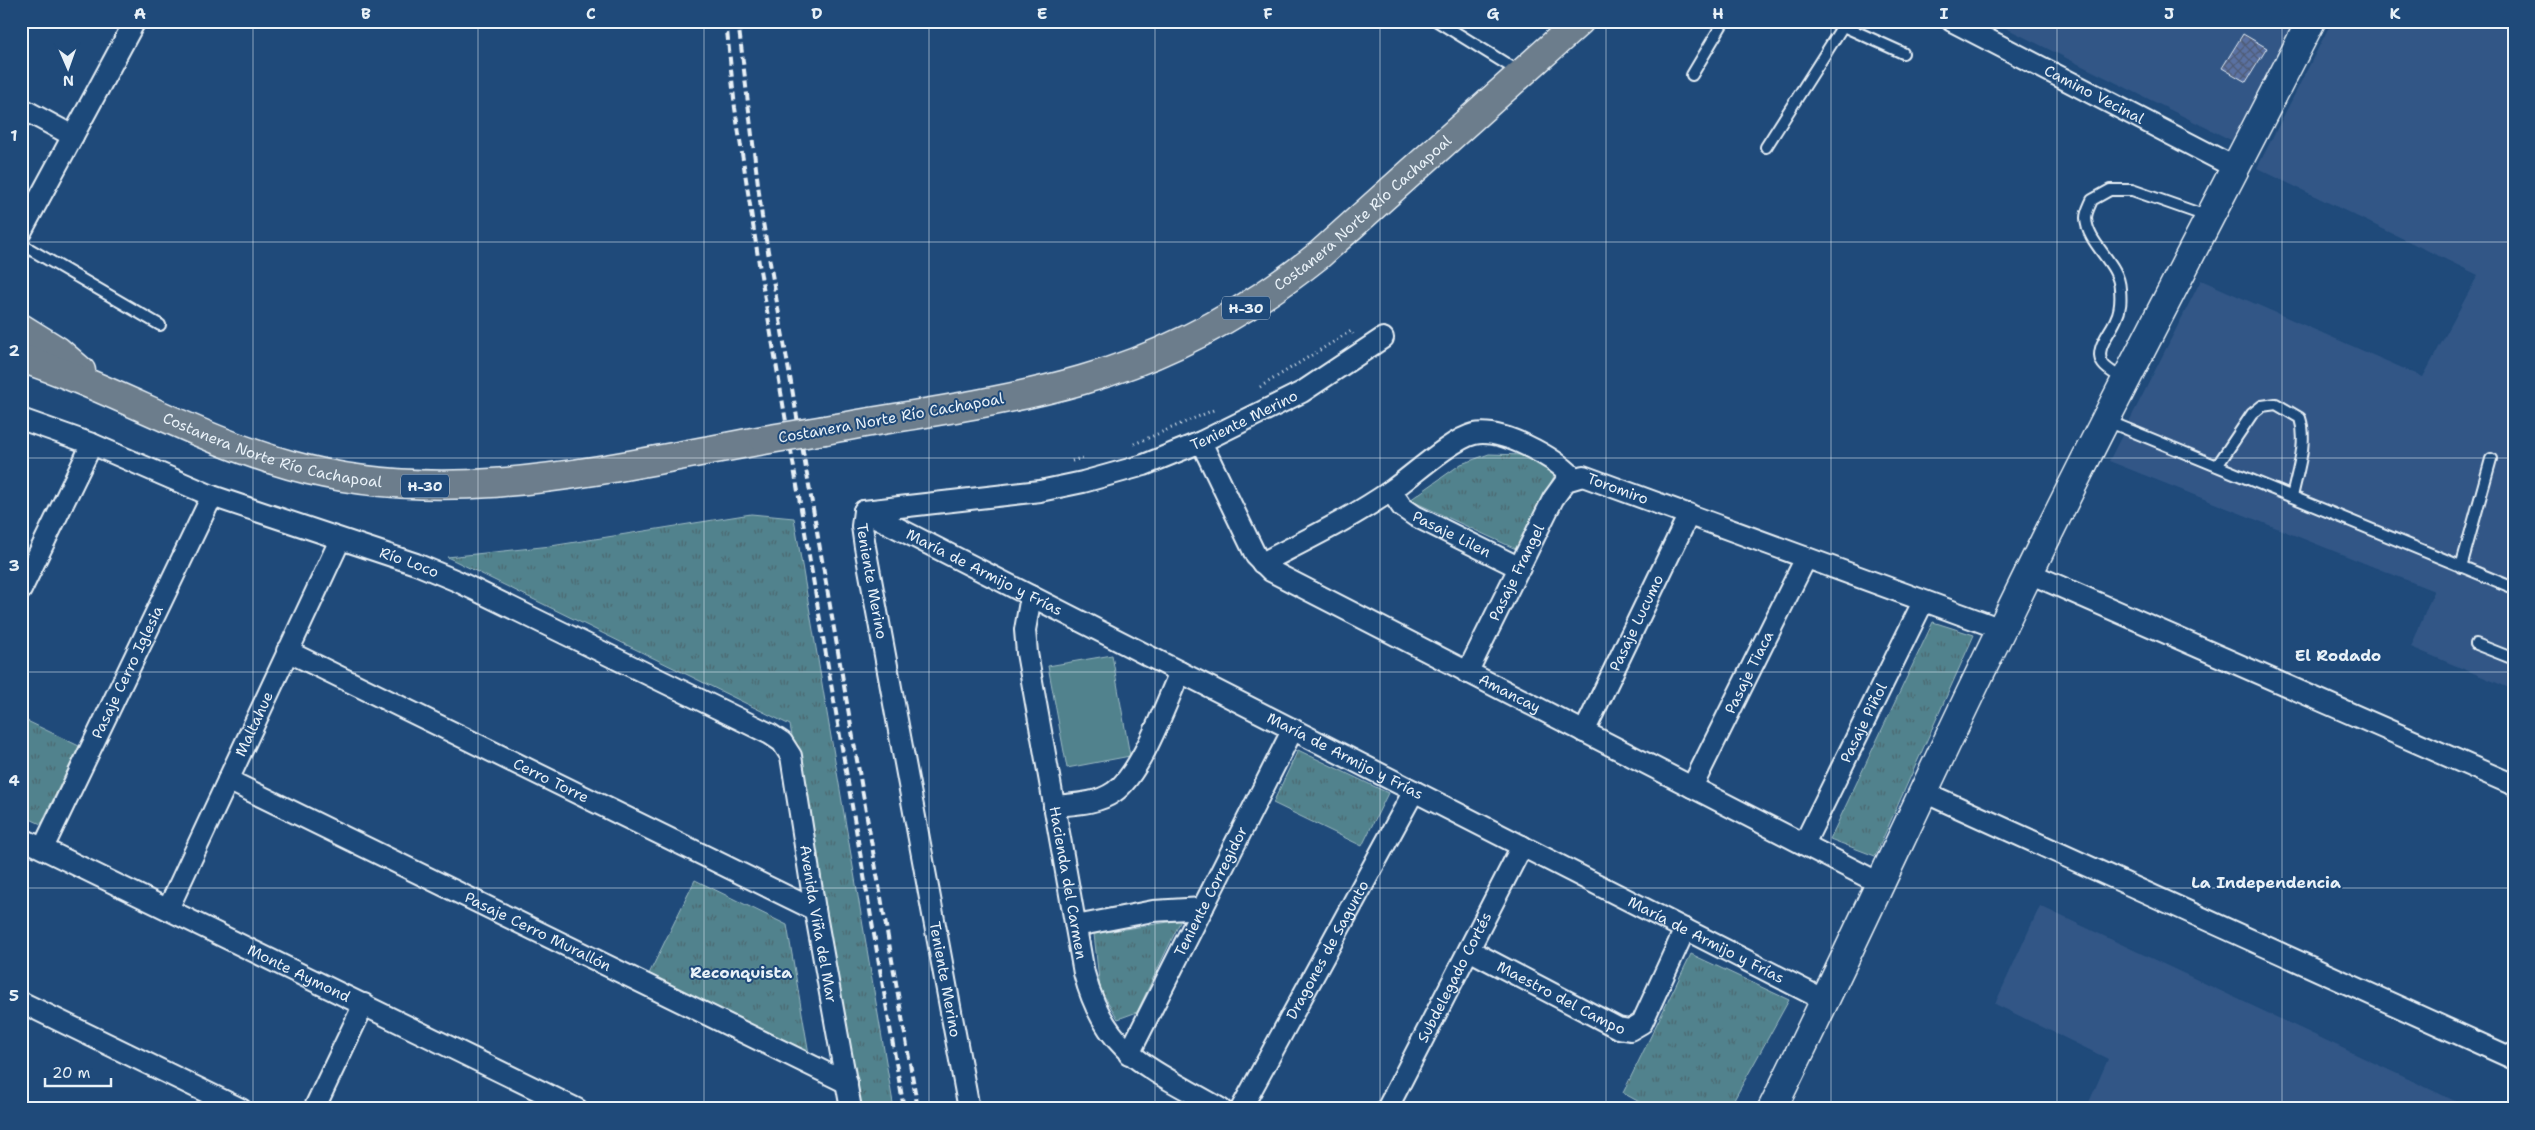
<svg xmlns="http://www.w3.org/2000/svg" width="2535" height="1130" font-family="'Shantell Sans',sans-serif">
	<defs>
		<pattern id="grass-tufts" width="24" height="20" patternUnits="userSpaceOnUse" patternTransform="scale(1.25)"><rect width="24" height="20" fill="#51828d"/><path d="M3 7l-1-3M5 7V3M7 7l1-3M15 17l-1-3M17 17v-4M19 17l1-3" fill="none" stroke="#4c686f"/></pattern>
		<pattern id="building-cross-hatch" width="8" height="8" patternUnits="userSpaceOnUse" patternTransform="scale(1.25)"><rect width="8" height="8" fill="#5a71a2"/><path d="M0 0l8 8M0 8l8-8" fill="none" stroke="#505c76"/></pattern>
	</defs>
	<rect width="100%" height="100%" fill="#1f4a7a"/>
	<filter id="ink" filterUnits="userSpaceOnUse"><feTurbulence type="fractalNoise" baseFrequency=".02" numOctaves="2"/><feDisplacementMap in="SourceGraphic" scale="10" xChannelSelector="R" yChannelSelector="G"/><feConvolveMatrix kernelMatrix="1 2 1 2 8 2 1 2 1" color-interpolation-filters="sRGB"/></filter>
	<g filter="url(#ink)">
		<path fill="#315686" d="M1992 21H2294L2235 142Z
			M2332 21H2514V690L2411 647 2434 591 2109 461 2201 280 2423 377 2478 275 2257 168Z
			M2040 906 2472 1109H2086L2108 1059 1995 1004Z"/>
		<path fill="url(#grass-tufts)" stroke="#9cbac2" d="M1489 454 1523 455 1557 470 1518 550 1410 500 1461 464Z
			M751 514 794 518 894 1109H859L790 725 447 557 551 546Z
			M1933 622 1974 635 1875 856 1830 839Z
			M21 718 79 746 41 824 21 815Z
			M1298 750 1388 793 1362 846 1273 803Z
			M695 880 787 925 809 1054 648 976Z
			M1181 920 1137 1012 1118 1019 1100 989 1094 934Z
			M1691 954 1789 1000 1729 1109H1652L1623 1093Z"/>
		<path fill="#51828d" stroke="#9cbac2" d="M1112 655 1130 756 1067 768 1048 666Z"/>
		<path fill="url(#building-cross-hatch)" stroke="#e8f1f8" d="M2243 34 2267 48 2246 82 2222 68Z"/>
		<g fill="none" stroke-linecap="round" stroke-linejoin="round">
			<defs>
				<path id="lane" d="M1437 21 1521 73
					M1832 21 1903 53
					M1692 75 1724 21
					M1766 147 1846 21
					M21 244 160 325
					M2124 380C2118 375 2108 371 2103 364 2093 350 2111 332 2116 319 2121 309 2121 300 2120 289 2119 262 2087 245 2086 218 2086 212 2090 205 2092 200L2110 190H2132L2209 217
					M2105 420 2514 588
					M2217 466 2252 414 2262 406 2276 404 2300 418C2308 443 2297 472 2292 497
					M2461 567 2491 459
					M2476 644 2514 659"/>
				<g id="street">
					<path id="s1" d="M1952 21 2236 168"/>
					<path d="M21 108 73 136"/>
					<path d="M21 232 135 21"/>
					<path id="s2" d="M21 419 92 444 212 496 416 564 457 581 770 734 782 742 791 756 815 910 851 1109"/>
					<path id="s3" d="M1201 442 1256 556 1271 571 1881 884"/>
					<path id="s4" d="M1391 491 1402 507 1415 516 1520 568"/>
					<path id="s5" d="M864 511 1826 1001"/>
					<path id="s6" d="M864 511 862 526 865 547 969 1109"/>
					<path id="s7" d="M864 511 1040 491 1083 482 1144 465 1201 442 1302 392 1383 338"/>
					<path d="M1262 563C1306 540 1352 518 1392 490 1412 476 1452 439 1474 434 1502 428 1554 457 1573 477"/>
					<path d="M2029 573 2514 785"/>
					<path d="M21 590 92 444"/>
					<path id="s8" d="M1031 596 1025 630 1027 653 1084 973C1106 1057 1153 1069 1221 1109"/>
					<path id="s9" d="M287 651 815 910"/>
					<path id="s10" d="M1467 673 1553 499 1566 481 1583 476 2001 629"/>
					<path id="s11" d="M1584 732 1689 514"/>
					<path id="s12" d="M228 780 847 1083"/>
					<path id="s13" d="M1692 787 1806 558"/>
					<path d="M1924 792 2514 1059"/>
					<path d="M1054 806C1074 804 1097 804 1114 792 1141 774 1166 703 1180 672"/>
					<path id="s14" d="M21 838 577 1109"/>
					<path id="s15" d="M1804 844 1923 602"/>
					<path id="s16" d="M43 848 212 496"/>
					<path id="s17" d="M168 909 340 540"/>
					<path d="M1076 926 1153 911 1203 908"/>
					<path id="s18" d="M1469 950 1618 1028 1630 1030 1642 1023 1685 929"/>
					<path d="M21 1002 241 1109"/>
					<path id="s19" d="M1129 1054 1293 729"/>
					<path d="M314 1109 364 1004"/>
					<path id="s20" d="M1241 1109 1414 791"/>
					<path id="s21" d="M1387 1109 1522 846"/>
				</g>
				<path id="secondary" d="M1772 1109C1851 950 1923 789 2001 630 2100 425 2207 224 2311 21"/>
				<g id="primary">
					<path d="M21 328 58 351 81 371"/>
					<path id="s22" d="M21 358C113 388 197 439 290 465 447 510 608 468 764 440"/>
					<path id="s23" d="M825 430C911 414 999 404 1082 380 1169 355 1249 311 1319 255L1580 21"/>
				</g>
			</defs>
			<use href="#lane" stroke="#e8f1f8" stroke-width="14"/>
			<use href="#street" stroke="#e8f1f8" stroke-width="24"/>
			<use href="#secondary" stroke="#e8f1f8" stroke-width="31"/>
			<use href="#primary" stroke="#e8f1f8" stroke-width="31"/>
			<path stroke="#e8f1f8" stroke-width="3" stroke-dasharray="1 4" stroke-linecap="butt" d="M1260 387 1351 331 1353 334
				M1134 444 1216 409
				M1072 461 1085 457"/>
			<use href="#lane" stroke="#1f4a7a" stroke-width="10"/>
			<use href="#street" stroke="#1f4a7a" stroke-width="20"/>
			<use href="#secondary" stroke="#1f4a7a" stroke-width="28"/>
			<use href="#primary" stroke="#6c7d8c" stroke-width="28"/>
			<path stroke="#e8f1f8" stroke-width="4" stroke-dasharray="8 4" stroke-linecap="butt" d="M726 21 735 108 760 270 904 1109
				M738 21 762 217 918 1109"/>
			<defs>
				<path id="primary-bridge" d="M764 440 825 430"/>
			</defs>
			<use href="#primary-bridge" stroke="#e8f1f8" stroke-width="31" stroke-linecap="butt"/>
			<use href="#primary-bridge" stroke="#6c7d8c" stroke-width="28"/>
		</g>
	</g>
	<path fill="none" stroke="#e8f1f8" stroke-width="1" stroke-opacity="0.55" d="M253 21V1109M478 21V1109M704 21V1109M929 21V1109M1155 21V1109M1380 21V1109M1606 21V1109M1831 21V1109M2057 21V1109M2282 21V1109M21 242H2514M21 458H2514M21 672H2514M21 888H2514"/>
	<g text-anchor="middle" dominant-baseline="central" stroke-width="4" stroke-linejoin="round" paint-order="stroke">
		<g fill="#1f4a7a" stroke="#acbfd2" stroke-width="1">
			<rect x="1222" y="296.5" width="48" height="23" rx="4"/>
			<rect x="401" y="474.5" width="48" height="23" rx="4"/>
		</g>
		<g font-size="14" font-weight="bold" fill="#e8f1f8">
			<text x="1246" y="308">H-30</text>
			<text x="425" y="486">H-30</text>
		</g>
		<g font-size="15" fill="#e8f1f8" stroke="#1f4a7a">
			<text stroke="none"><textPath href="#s1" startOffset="160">Camino Vecinal</textPath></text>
			<text stroke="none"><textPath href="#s23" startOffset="592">Costanera Norte Río Cachapoal</textPath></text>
			<text transform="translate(891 418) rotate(-10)">Costanera Norte Río Cachapoal</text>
			<text stroke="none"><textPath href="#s7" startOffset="394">Teniente Merino</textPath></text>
			<text stroke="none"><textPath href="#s22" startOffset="269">Costanera Norte Río Cachapoal</textPath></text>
			<text stroke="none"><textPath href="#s10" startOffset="271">Toromiro</textPath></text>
			<text stroke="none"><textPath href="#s4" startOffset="76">Pasaje Lilen</textPath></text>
			<text stroke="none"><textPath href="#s2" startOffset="414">Río Loco</textPath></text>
			<text stroke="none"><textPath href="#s5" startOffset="135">María de Armijo y Frías</textPath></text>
			<text stroke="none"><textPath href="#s10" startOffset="112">Pasaje Frangel</textPath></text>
			<text stroke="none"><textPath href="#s6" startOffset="71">Teniente Merino</textPath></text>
			<text stroke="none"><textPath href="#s11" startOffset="121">Pasaje Lucumo</textPath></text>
			<text stroke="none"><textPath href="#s16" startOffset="195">Pasaje Cerro Iglesia</textPath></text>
			<text stroke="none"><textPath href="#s13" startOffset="128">Pasaje Tiaca</textPath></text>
			<text stroke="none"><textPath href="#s3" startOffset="416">Amancay</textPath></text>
			<text stroke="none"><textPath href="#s15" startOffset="135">Pasaje Piñol</textPath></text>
			<text stroke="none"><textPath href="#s17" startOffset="204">Maltahue</textPath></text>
			<text stroke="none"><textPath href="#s5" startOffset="540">María de Armijo y Frías</textPath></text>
			<text stroke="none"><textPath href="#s9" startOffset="294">Cerro Torre</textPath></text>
			<text stroke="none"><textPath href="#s8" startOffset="291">Hacienda del Carmen</textPath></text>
			<text stroke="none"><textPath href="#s19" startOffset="182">Teniente Corregidor</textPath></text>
			<text stroke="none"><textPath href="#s2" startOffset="1015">Avenida Viña del Mar</textPath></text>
			<text stroke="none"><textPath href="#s12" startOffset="345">Pasaje Cerro Murallón</textPath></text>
			<text stroke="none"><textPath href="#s5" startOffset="945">María de Armijo y Frías</textPath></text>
			<text stroke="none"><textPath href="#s20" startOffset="181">Dragones de Sagunto</textPath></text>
			<text stroke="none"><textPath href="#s14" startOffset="309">Monte Aymond</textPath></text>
			<text stroke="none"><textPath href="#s21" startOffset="148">Subdelegado Cortés</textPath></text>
			<text stroke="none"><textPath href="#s6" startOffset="476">Teniente Merino</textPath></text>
			<text stroke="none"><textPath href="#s18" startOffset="104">Maestro del Campo</textPath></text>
		</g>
		<g font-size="16" font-weight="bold" fill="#e8f1f8" stroke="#1f4a7a">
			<text x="2338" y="655">El Rodado</text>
			<text x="2266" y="882">La Independencia</text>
			<text x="741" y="972">Reconquista</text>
		</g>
	</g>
	<rect width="2535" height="1130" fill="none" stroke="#1f4a7a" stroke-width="55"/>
	<g transform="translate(68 68) rotate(178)" stroke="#1f4a7a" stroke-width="4" paint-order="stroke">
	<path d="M0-4L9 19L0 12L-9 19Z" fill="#e8f1f8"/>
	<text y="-8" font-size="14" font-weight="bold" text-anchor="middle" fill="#e8f1f8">N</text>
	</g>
	<path d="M45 1078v8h66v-8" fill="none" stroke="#e8f1f8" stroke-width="2.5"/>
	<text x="52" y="1078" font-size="15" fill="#e8f1f8" stroke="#1f4a7a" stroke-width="4" paint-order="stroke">20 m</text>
	<rect x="28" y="28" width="2480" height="1074" fill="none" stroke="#e8f1f8" stroke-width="2"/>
	<g font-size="16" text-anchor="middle" font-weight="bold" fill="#e8f1f8">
		<text x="140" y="19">A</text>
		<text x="366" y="19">B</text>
		<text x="591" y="19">C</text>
		<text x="817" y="19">D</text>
		<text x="1042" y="19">E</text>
		<text x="1268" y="19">F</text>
		<text x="1493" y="19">G</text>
		<text x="1718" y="19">H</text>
		<text x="1944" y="19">I</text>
		<text x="2169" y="19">J</text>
		<text x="2395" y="19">K</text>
		<text x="14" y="141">1</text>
		<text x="14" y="356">2</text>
		<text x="14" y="571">3</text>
		<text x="14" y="786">4</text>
		<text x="14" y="1001">5</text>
	</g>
</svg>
